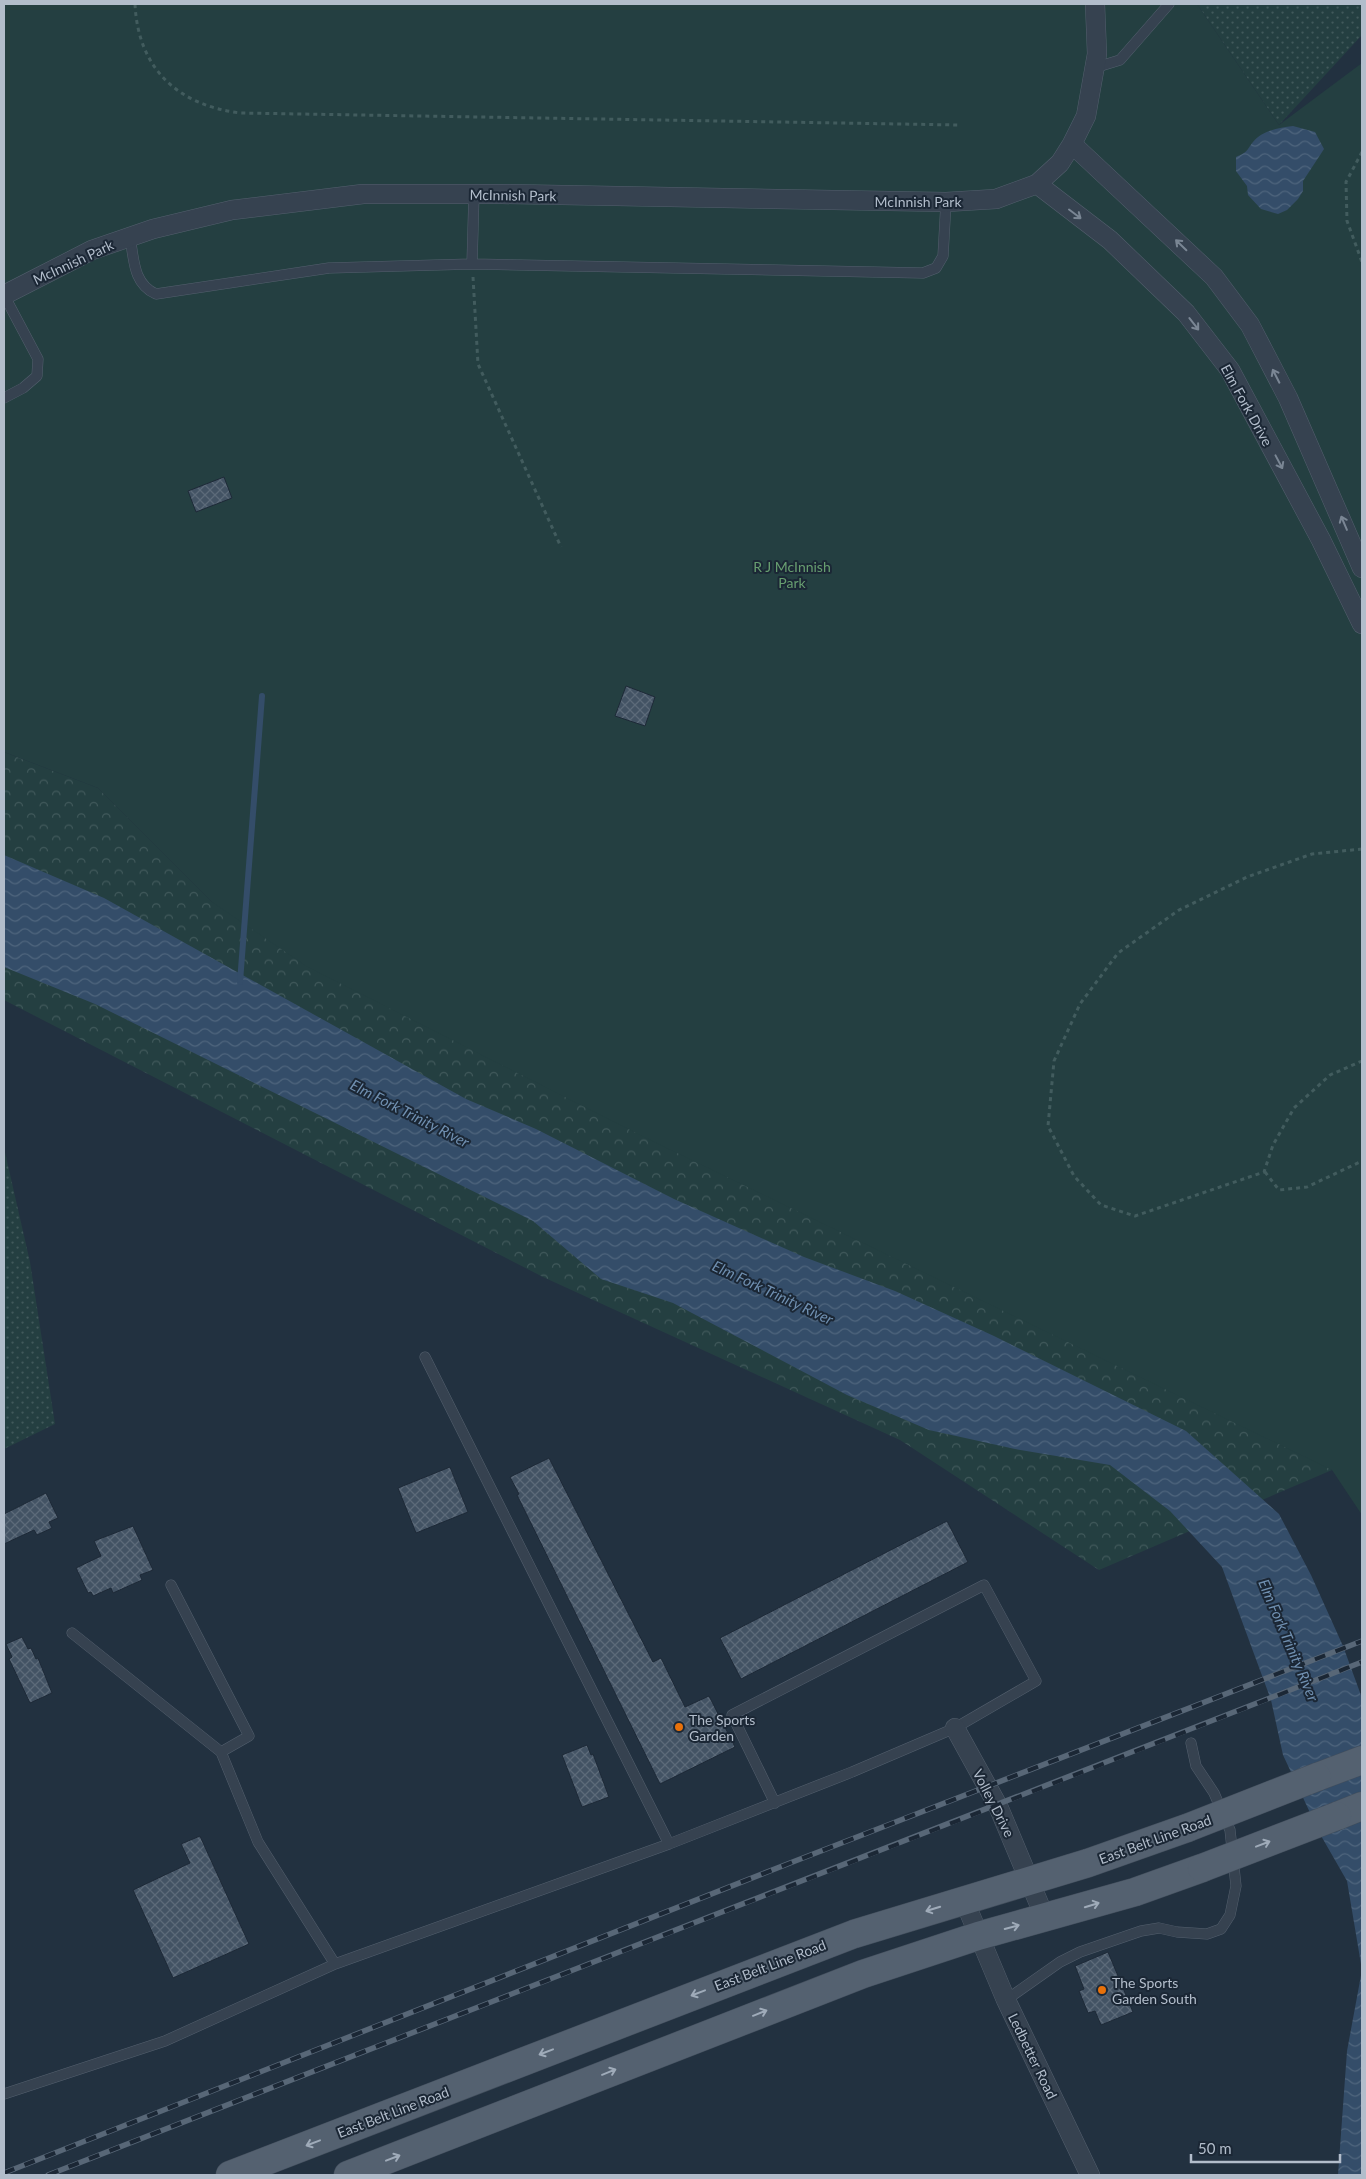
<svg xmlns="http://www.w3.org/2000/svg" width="1366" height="2179" font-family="Lato,sans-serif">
	<defs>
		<pattern id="grass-dots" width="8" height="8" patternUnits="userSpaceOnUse" patternTransform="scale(1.25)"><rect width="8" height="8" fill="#243f41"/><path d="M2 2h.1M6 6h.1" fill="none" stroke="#41595b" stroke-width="1.8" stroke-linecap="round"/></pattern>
		<pattern id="forest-crowns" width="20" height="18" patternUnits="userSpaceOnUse" patternTransform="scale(1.25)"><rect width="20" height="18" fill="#243f41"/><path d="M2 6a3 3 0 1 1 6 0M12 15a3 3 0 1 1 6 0" fill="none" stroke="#41595b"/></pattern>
		<pattern id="water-waves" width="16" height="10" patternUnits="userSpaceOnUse" patternTransform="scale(1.25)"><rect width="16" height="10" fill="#344d69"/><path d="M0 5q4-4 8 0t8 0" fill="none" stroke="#4f657d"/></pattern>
		<pattern id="building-cross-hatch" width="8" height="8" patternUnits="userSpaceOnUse" patternTransform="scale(1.25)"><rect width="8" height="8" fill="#435364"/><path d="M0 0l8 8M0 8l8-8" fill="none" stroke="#5c6a79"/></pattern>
	</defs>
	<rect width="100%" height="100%" fill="#223140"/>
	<path fill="url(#grass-dots)" d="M1197 4H1362V35L1279 125Z
		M4 1148 30 1262 55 1424 4 1449Z"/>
	<path fill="url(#forest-crowns)" d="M4 752 98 788 212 902 879 1039 1332 1470 1099 1570 900 1440 543 1277 4 1000Z"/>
	<path fill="#243f41" d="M4 4H1197L1279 125 1362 63V1515L1332 1470 644 1137 306 966 212 902 98 788 4 752Z"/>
	<path fill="url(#water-waves)" d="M1293 126 1315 132 1324 149 1303 181V191L1298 199 1287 210 1278 214 1261 209 1248 195 1247 186 1236 171V157C1248 152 1246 151 1253 142 1263 130 1279 128 1293 126Z
		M4 855 104 898 466 1099 536 1129 674 1199 804 1257 895 1291 994 1336 1186 1431 1279 1514 1311 1575 1343 1646 1362 1698V2175H1338L1347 2051 1362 1970 1347 1881 1320 1834 1283 1755 1271 1700 1222 1567 1170 1511 1110 1465 1015 1449 929 1430 847 1395 673 1303 601 1279 533 1221 95 1004 4 967Z"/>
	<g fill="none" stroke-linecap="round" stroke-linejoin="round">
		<path stroke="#344d69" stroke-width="6" d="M240 982 262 696"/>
	</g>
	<path fill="url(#building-cross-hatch)" stroke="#1d2937" d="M224 477 232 498 196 512 188 491Z
		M626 686 655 697 645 726 615 716Z
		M549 1458 653 1662 661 1658 685 1707 709 1696 735 1747 660 1784 517 1495 519 1494 510 1477Z
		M450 1467 468 1512 416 1533 398 1488Z
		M46 1493 58 1518 49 1522 52 1528 37 1535 34 1530 4 1544V1514Z
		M947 1521 968 1562 741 1679 720 1638Z
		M133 1526 153 1570 140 1575 142 1580 113 1593 111 1588 93 1596 91 1592 88 1593 76 1568 101 1556 94 1541Z
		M22 1637 28 1649 31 1648 36 1659 38 1658 52 1693 30 1703 9 1659 12 1657 6 1644Z
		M587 1745 591 1755 593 1754 609 1797 582 1807 562 1755Z
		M200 1836 249 1944 173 1978 133 1890 190 1863 181 1844Z
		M1108 1952 1133 2012 1101 2025 1095 2011 1088 2013 1079 1991 1084 1989 1075 1966Z"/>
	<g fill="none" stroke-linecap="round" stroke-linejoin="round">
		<defs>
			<path id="service" d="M1094 68 1120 60 1169 4
				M130 237C134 259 133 284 156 294L329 268 472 264 474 194
				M472 264 923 273 936 268 943 256 946 202
				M4 398 23 388 37 376 38 359 4 295
				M425 1357 669 1844 852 1772 955 1728 1036 1681 984 1585 732 1715 775 1803
				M171 1585 249 1736 221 1752
				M72 1633 221 1752 258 1842 335 1964 669 1844
				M1006 2000 1060 1962 1080 1952 1141 1931 1159 1928 1177 1932 1207 1934 1221 1929 1230 1915 1236 1886 1230 1830 1214 1793 1196 1766 1191 1743
				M4 2094 165 2041 335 1964"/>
			<path id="minor" d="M1072 144 1214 277 1250 325 1288 398 1362 568
				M1037 184 1110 240 1186 313 1230 370 1321 540 1362 624
				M4 295 92 250 153 229 232 210 363 194H502L946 202 996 199 1037 184 1060 163 1072 144 1086 116 1097 54 1095 4
				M955 1728 998 1806 1045 1918
				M964 1900 1006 2000 1090 2175"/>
			<path id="primary" d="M1317 1777 1362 1760
				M1337 1816 1362 1806
				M230 2175 854 1934 1088 1863 1187 1828
				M348 2175 863 1974 978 1936 1135 1892 1202 1868"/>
		</defs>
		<use href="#service" stroke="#54606e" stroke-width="11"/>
		<use href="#minor" stroke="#54606e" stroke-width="20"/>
		<use href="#primary" stroke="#424e5c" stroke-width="29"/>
		<path stroke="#425c5e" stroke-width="3" stroke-dasharray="4 4" stroke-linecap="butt" d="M135 4C138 68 177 105 240 113L959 125
			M1362 152 1346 182 1347 221 1362 262
			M473 277 478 364 561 547
			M1362 849 1312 854 1247 877 1179 910 1118 953 1080 1004 1054 1061 1048 1126 1074 1176 1101 1205 1135 1216 1264 1172 1273 1145 1294 1108 1330 1075 1362 1061
			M1265 1172 1279 1190 1307 1187 1362 1161"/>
		<use href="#service" stroke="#364250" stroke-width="10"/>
		<use href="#minor" stroke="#364250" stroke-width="19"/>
		<use href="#primary" stroke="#546170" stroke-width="28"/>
		<defs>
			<path id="rail" d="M4 2173 790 1863 1362 1641
				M48 2175C486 2003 925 1835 1362 1662"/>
		</defs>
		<use href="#rail" stroke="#586777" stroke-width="5.5"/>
		<use href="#rail" stroke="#1b2735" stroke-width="4" stroke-dasharray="11" stroke-linecap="butt"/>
		<defs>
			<path id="primary-bridge" d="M1187 1828 1317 1777
				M1202 1868 1337 1816"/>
		</defs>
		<use href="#primary-bridge" stroke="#424e5c" stroke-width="29" stroke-linecap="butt"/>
		<use href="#primary-bridge" stroke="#546170" stroke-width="28"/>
	</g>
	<defs><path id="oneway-shaft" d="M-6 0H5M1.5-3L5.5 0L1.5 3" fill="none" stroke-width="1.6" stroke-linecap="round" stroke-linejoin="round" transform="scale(1.25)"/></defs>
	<g stroke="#7a8694">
		<use href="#oneway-shaft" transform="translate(1075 214) rotate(37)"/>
		<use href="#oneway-shaft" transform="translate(1181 245) rotate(-136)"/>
		<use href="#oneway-shaft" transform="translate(1194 324) rotate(52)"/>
		<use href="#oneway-shaft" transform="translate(1276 376) rotate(-117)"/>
		<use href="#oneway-shaft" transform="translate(1279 462) rotate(62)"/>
		<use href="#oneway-shaft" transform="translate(1344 523) rotate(-113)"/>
	</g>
	<g stroke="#9fabb9">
		<use href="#oneway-shaft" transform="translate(1263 1844) rotate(-21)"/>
		<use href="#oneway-shaft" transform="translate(1092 1905) rotate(-17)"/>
		<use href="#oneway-shaft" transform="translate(933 1909) rotate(163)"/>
		<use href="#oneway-shaft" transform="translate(1012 1927) rotate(-15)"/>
		<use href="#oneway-shaft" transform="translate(698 1993) rotate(159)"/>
		<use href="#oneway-shaft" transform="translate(760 2013) rotate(-22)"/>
		<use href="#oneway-shaft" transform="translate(546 2052) rotate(159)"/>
		<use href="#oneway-shaft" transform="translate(609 2072) rotate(-22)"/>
		<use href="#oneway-shaft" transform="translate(313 2143) rotate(159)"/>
		<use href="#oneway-shaft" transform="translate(393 2158) rotate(-21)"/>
	</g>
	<g fill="#e8710a" stroke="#1b2735" stroke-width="2">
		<circle cx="679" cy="1727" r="5"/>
		<circle cx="1102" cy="1990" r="5"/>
	</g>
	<g text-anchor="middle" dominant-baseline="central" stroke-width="4" stroke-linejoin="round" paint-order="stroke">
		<g font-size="14" fill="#b2bdcb" stroke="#1b2735">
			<text transform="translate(513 195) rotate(1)">McInnish Park</text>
			<text x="918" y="201">McInnish Park</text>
			<text transform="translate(73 262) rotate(-25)">McInnish Park</text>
			<text transform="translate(1247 405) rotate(61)">Elm Fork Drive</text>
			<text transform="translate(994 1803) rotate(63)">Volley Drive</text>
			<text transform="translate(1155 1839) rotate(-20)">East Belt Line Road</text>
			<text transform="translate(770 1965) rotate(-21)">East Belt Line Road</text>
			<text transform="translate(1033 2056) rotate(64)">Ledbetter Road</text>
			<text transform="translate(393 2112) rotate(-21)">East Belt Line Road</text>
		</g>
		<g font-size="14" fill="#679e70" stroke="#1b2735">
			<text x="792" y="566">R J McInnish<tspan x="792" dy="16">Park</tspan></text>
		</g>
		<g font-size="14" fill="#b2bdcb" stroke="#1b2735" text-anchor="start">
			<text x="689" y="1719">The Sports<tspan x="689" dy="16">Garden</tspan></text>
			<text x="1112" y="1982">The Sports<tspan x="1112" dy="16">Garden South</tspan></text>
		</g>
		<g font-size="15" font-style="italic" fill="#7090b1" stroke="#1b2735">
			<text transform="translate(410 1113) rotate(27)">Elm Fork Trinity River</text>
			<text transform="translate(773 1292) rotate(25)">Elm Fork Trinity River</text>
			<text transform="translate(1289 1640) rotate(67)">Elm Fork Trinity River</text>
		</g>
	</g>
	<rect width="1366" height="2179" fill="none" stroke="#b2bdcb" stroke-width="10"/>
	<path d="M1191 2154v8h149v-8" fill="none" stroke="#b2bdcb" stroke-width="2.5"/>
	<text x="1198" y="2154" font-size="15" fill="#b2bdcb" stroke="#1b2735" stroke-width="4" paint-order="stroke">50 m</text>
</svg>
